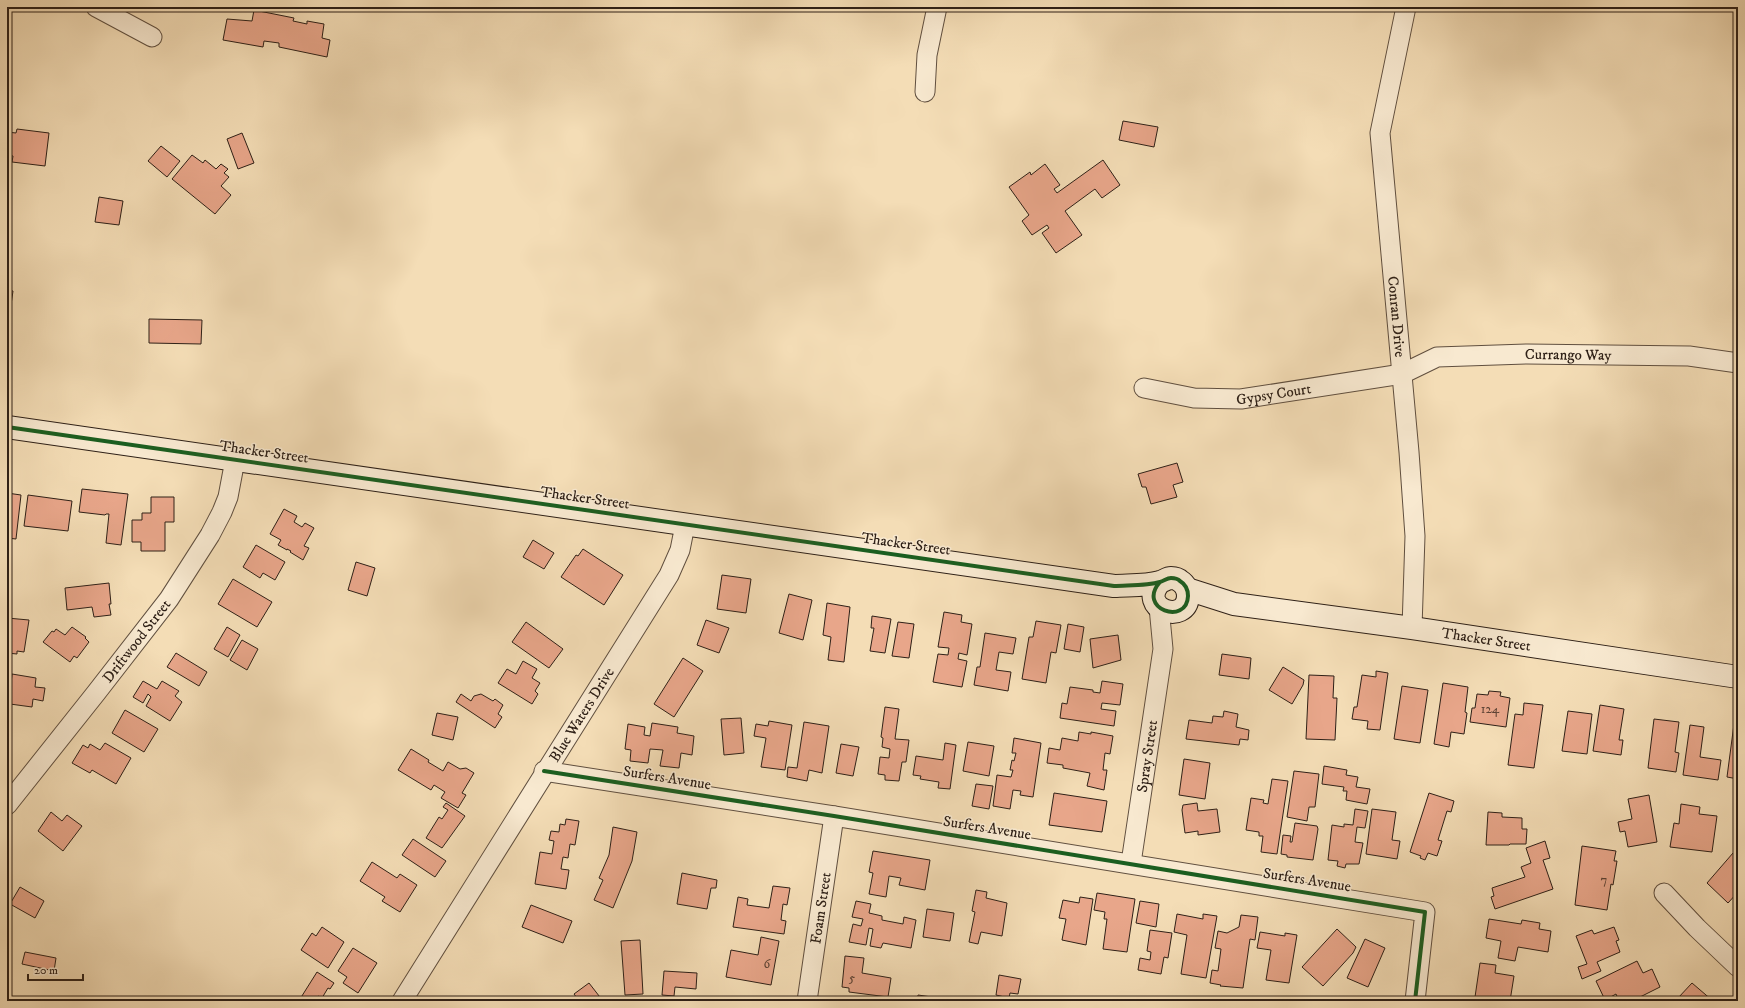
<svg xmlns="http://www.w3.org/2000/svg" width="1745" height="1008" font-family="'IM FELL DW Pica',serif">
	<rect width="100%" height="100%" fill="#f4ddb6"/>
	<filter id="stains"><feTurbulence type="fractalNoise" baseFrequency=".005" numOctaves="4"/><feColorMatrix values="0 0 0 0 .2 0 0 0 0 .09 0 0 0 0 .02 0 0 0 .5 -.17"/></filter>
	<radialGradient id="worn" r=".72"><stop offset=".6" stop-color="#630" stop-opacity="0"/><stop offset="1" stop-color="#630" stop-opacity=".3"/></radialGradient>
	<path fill="#e8a68a" stroke="#2e2017" d="M254 10 294 18 293 21 307 24V21L324 24 322 38 330 40 327 57 279 47V43L264 41 263 47 223 40 227 19 252 21Z
		M1123 121 1158 127 1154 147 1119 140Z
		M17 129 49 133 45 166 12 162 13 156 7 155V132L16 133Z
		M242 133 254 163 238 169 227 139Z
		M161 146 180 161 167 177 148 161Z
		M192 155 203 163 205 160 216 169 221 164 228 169 224 173 229 177 221 186 231 195 215 214 172 179Z
		M1103 160 1120 185 1102 198 1095 189 1065 211 1082 235 1056 253 1042 233 1049 228 1047 225 1032 235 1022 221 1029 215 1009 187 1030 172 1031 175 1045 164 1060 185 1054 189 1057 193Z
		M99 197 123 201 119 225 95 222Z
		M7 290 13 291 9 319 7 318Z
		M149 319 202 320 201 344 149 343Z
		M1177 463 1183 482 1173 485 1177 497 1151 504 1146 487H1142L1138 474Z
		M82 489 128 494 121 545 106 543 109 514H106L105 515 79 512Z
		M7 493 21 495 16 539 7 538Z
		M28 495 72 501 68 531 24 526Z
		M151 497H174V522H165V551H141V542H132V520H142V513H151Z
		M284 509 297 516 294 522 302 527 305 523 314 528 304 546 309 548 303 560 290 552 291 551 287 549V550L278 545 281 540 270 534Z
		M533 540 554 553 544 569 523 557Z
		M256 545 285 562 275 580 263 573 260 578 243 567Z
		M583 549 623 575 604 605 561 577 576 555 578 556Z
		M356 562 375 568 367 596 348 590Z
		M722 575 751 579 746 613 717 609Z
		M233 579 272 602 257 627 218 604Z
		M109 583 111 604H109L111 615 94 617 92 607 67 610 65 588Z
		M789 594 812 600 803 640 779 633Z
		M827 603 850 607 844 662 828 660 831 637 823 635Z
		M944 612 962 615 961 622 972 624 967 655 959 653 958 659 967 661 962 687 933 682 938 654 948 655 949 648 938 647Z
		M872 616 891 619 885 653 870 651 874 628H871Z
		M7 618 29 620 24 652 17 651V654L7 653Z
		M706 620 729 628 719 653 697 645Z
		M1036 621 1061 625 1056 653 1051 652 1046 683 1022 679 1029 637H1033Z
		M526 622 563 649 549 668 512 642Z
		M898 622 914 624 909 658 892 656Z
		M1068 624 1084 627 1080 652 1064 649Z
		M72 627 86 637 85 638 89 642 77 658 74 656 70 662 43 642 52 631 54 632 56 629 65 635Z
		M227 627 240 635 228 657 214 649Z
		M985 633 1016 638 1013 654 999 652 996 670 1011 672 1008 691 974 685 977 667H980Z
		M1118 635 1121 660 1093 668 1090 639Z
		M242 640 258 649 247 670 230 660Z
		M176 653 207 672 199 686 167 667Z
		M1222 654 1251 658 1249 679 1219 675Z
		M683 658 703 671 674 717 654 704Z
		M523 661 537 669 532 678 540 683 535 691 538 694 532 704 498 683 507 669 516 674Z
		M1283 667 1304 680 1303 685 1292 704 1269 690Z
		M1376 671 1388 673 1380 730 1367 729 1368 721 1352 719 1354 707H1357L1362 675 1376 677Z
		M12 674 36 678 35 687 45 688 43 701 33 699 32 707 10 704V705H7V683L11 684Z
		M1309 675 1334 676 1333 698H1337L1335 740 1306 739Z
		M143 681 157 689 162 681 179 691 175 696 182 702 170 721 146 706 151 697 148 694 143 703 133 697Z
		M1102 681 1123 684 1120 705 1102 703 1101 709 1116 711 1114 726 1060 718 1062 703 1067 704 1070 687 1093 690V692L1100 693Z
		M1443 683 1468 687 1465 712 1467 713 1464 734 1451 732 1449 747 1434 744Z
		M1402 686 1428 690 1420 743 1394 739Z
		M1489 691 1501 692 1500 696 1510 698 1506 727 1470 722 1472 708H1475L1477 694 1488 695Z
		M461 694 471 701 474 696 481 694 493 701 495 699 503 705 498 714 502 717 495 728 456 702Z
		M1524 703 1543 705 1534 768 1508 765 1515 714 1523 715Z
		M1600 705 1624 709 1619 740H1623L1621 755 1593 751Z
		M885 707 899 709 895 739 909 740 906 762H902L899 781 885 780V775L878 774 880 757 889 758 890 749 882 747 883 738 881 737Z
		M125 710 158 729 144 752 112 733Z
		M1224 711 1238 714 1236 727 1249 730 1248 740 1240 739 1239 745 1186 739 1189 720 1212 723 1213 716 1223 717Z
		M1568 711 1592 714 1587 754 1562 751Z
		M437 713 458 717 453 740 432 735Z
		M741 718 744 753 724 755 721 719Z
		M1654 719 1679 722 1675 752 1679 753 1676 772 1648 768Z
		M769 721 792 725 785 770 761 767 766 738 754 736 756 724 768 726Z
		M804 722 829 726 822 773 809 770 807 781 787 777 788 767 797 768Z
		M652 723 678 727 677 733 694 736 692 755 681 753 679 768 660 766 663 750 650 749 648 763 630 761 631 750 625 749 628 724 645 727 644 735 650 736Z
		M1734 724H1738V779L1727 777Z
		M1690 725 1704 727 1700 757 1721 760 1718 780 1683 775Z
		M1079 732 1091 734V732L1113 736 1110 754 1105 753 1103 770H1107L1104 790 1087 786 1090 773 1063 768V765L1047 763 1049 748 1060 750 1062 738 1078 741Z
		M1014 738 1041 743 1033 797 1020 795 1021 791 1013 790 1010 809 993 806 997 775 1011 777 1013 770H1010L1012 760 1014 761 1016 753H1012Z
		M968 742 994 746 989 776 963 771Z
		M105 743 131 758 116 784 92 770 90 773 72 763 83 745 88 748 90 744 100 750Z
		M945 743 956 745 950 789 938 788 939 782 920 779 921 776 913 775 916 756 943 760Z
		M841 744 859 747 853 776 836 773Z
		M411 749 429 760 428 762 443 771 448 762 460 769 466 768 474 773 462 793 466 795 458 808 441 798 445 792 434 785 431 790 398 770Z
		M1184 759 1210 763 1205 799 1179 795Z
		M1324 766 1347 770 1346 775 1358 777 1356 787 1370 789 1367 804 1346 800 1347 791H1343L1344 787 1322 784Z
		M1294 771 1319 774 1315 807H1309L1307 821 1287 817Z
		M1272 779 1288 781 1277 854 1261 852 1263 836H1259V832L1246 830 1251 798 1264 800 1263 803 1268 804Z
		M976 784 993 786 989 809 972 806Z
		M1054 793 1107 801 1102 832 1049 825Z
		M1429 793 1454 801 1451 812 1447 811 1438 840 1442 841 1437 856 1428 853 1425 860 1420 858 1421 856 1410 852Z
		M1649 795 1657 842 1628 847 1625 831 1620 832 1618 822 1632 819 1628 799Z
		M446 803 465 816 442 848 426 838 439 817 442 819 448 810 443 807Z
		M1197 803 1198 811 1217 809 1220 832 1198 835V831L1185 833 1182 810 1183 805Z
		M1681 804 1700 807 1699 814 1717 816 1712 852 1670 847 1674 823 1679 824Z
		M1355 809 1368 811 1365 828 1357 827 1355 842 1363 843 1359 864H1346L1345 868 1337 866 1338 861 1328 860 1332 825 1344 827V824L1353 825Z
		M1372 809 1396 812 1392 840 1400 841 1397 859 1366 854Z
		M51 812 62 821 67 815 82 826 63 851 38 831Z
		M1488 812 1502 813V817L1522 818V829H1527L1526 844H1510L1509 845H1486Z
		M566 819 579 821 575 845 570 844 568 858 563 857 561 869 569 870 566 889 535 884 540 852 552 854 554 841 549 840 551 831 559 832 560 824 565 825Z
		M1295 823 1317 826 1318 829 1313 860 1287 857V855L1281 854 1283 835 1291 836 1290 842H1292Z
		M613 827 637 832 632 861 613 908 594 900 603 880 599 878 609 855Z
		M413 839 446 861 435 877 402 855Z
		M1545 841 1550 858 1543 860 1553 889 1495 909 1491 897 1494 896 1492 888 1525 877 1521 867 1531 863 1526 848Z
		M1582 846 1616 851 1614 861H1617L1613 885 1611 884 1607 910 1575 905Z
		M873 851 930 860 925 890 899 885 901 878 889 876 886 897 869 894 873 873 869 872Z
		M1733 853 1738 857V892L1728 903 1707 883Z
		M372 862 397 878 400 874 417 885 400 912 382 901 385 897 360 881Z
		M682 873 717 880 716 888H711L707 909 677 904Z
		M773 886 790 888 787 905 783 904 781 920 786 921 784 934 733 927 738 897 748 899 747 905 769 908Z
		M20 887 44 901 35 918 10 904Z
		M976 890 987 892 986 898 1007 903 1002 936 981 932 978 944 969 942 975 912 972 911Z
		M1097 893 1135 899 1127 952 1103 949 1107 919H1104L1105 912 1094 910Z
		M1080 897 1093 899 1086 945 1062 940 1066 919 1059 918 1063 900 1079 903Z
		M856 901 871 904 869 913 882 916V920L903 924 904 917 916 920 911 948 883 943 881 948 870 946 873 929 869 928 866 945 849 942 853 924 861 926 863 919 852 917Z
		M1140 901 1159 904 1156 927 1136 923Z
		M531 905 572 921 563 943 522 927Z
		M927 909 954 913 950 941 923 937Z
		M1177 914 1203 919V914L1217 916 1206 978 1181 974 1187 935 1174 932Z
		M1241 915 1258 917 1255 940 1250 939 1243 988 1220 986 1221 985 1210 983 1212 970 1218 971 1221 949 1215 948 1218 931 1227 933 1239 927Z
		M1489 919 1521 924 1522 920 1540 923 1539 929 1551 931 1548 952 1518 947 1515 961 1498 958 1501 941 1486 938Z
		M322 927 344 942 328 968 301 950 312 933 316 936Z
		M1614 927 1619 940 1616 941 1620 952 1597 962 1601 971 1582 979 1578 967 1587 964 1576 936 1592 930 1594 934Z
		M1337 929 1356 947 1353 953 1323 986 1302 967Z
		M1150 930 1172 933 1168 958 1164 957 1161 974 1138 970 1140 958 1150 960 1151 952 1147 951Z
		M1260 932 1285 936V933L1297 935 1289 983 1266 980 1271 950 1257 948Z
		M761 937 779 941 771 985 726 977 731 950 758 955Z
		M1365 939 1385 948 1368 987 1347 978Z
		M640 940 643 994 625 995 621 941Z
		M353 948 377 963 358 993 343 983 347 977 338 971Z
		M25 952 56 958 54 971 22 964Z
		M845 956 864 958 862 973 891 978 888 997 849 992V988L842 987Z
		M1637 961 1643 973 1652 969 1660 987 1632 1001H1619L1616 994 1605 1000 1596 981Z
		M1480 963 1496 965 1495 973 1514 976 1510 1001 1475 997Z
		M664 971 697 973 696 989 675 987 674 996 662 995Z
		M317 972 334 983 330 989 328 988 322 998 318 996 315 1001H303L300 999Z
		M999 975 1021 979 1018 994 1010 993 1009 998 996 995Z
		M589 983 603 1001H579L574 994Z
		M1692 983 1713 1001H1682L1678 998Z
		M918 995 945 999V1001H917Z"/>
	<g fill="none" stroke-linecap="round" stroke-linejoin="round">
		<defs>
			<g id="street">
				<path d="M96 7 152 37"/>
				<path id="s1" d="M1406 7 1380 133 1409 452 1415 536 1412 628"/>
				<path d="M925 92 927 55 937 7"/>
				<path id="s2" d="M1144 388 1194 398 1241 399 1402 374 1437 357 1527 354 1689 356 1738 363"/>
				<path d="M544 771 834 816 1425 912 1415 1001"/>
				<path id="s3" d="M7 805 96 693 169 599 210 535 222 512 228 497 235 460"/>
				<path id="s4" d="M1131 863 1163 649 1159 607"/>
				<path d="M1664 893 1697 928 1738 967"/>
				<path id="s5" d="M402 1001 669 575 680 550 685 525"/>
				<path id="s6" d="M807 1001 834 816"/>
			</g>
			<g id="secondary">
				<path d="M7 427 1114 586C1127 585 1147 586 1160 582 1164 581 1167 578 1171 578 1174 578 1178 579 1180 581 1185 584 1188 590 1188 596 1187 626 1136 609 1160 582"/>
				<path id="s7" d="M1187 589 1234 604 1412 628 1738 677"/>
			</g>
		</defs>
		<use href="#street" stroke="#604f3f" stroke-width="21"/>
		<use href="#secondary" stroke="#2e2017" stroke-width="24"/>
		<use href="#street" stroke="#f8e9d0" stroke-width="19"/>
		<use href="#secondary" stroke="#f8e9d0" stroke-width="22"/>
		<defs>
			<path id="cycleway" d="M7 427 1114 586C1127 585 1147 586 1160 582 1164 581 1167 578 1171 578 1174 578 1178 579 1180 581 1185 584 1188 590 1188 596 1187 626 1136 609 1160 582
				M544 771 834 816 1425 912 1415 1001"/>
		</defs>
		<use href="#cycleway" stroke="#f8e9d0" stroke-width="6"/>
		<use href="#cycleway" stroke="#1b5e20" stroke-width="4"/>
	</g>
	<g text-anchor="middle" dominant-baseline="central" stroke-width="3" stroke-linejoin="round" paint-order="stroke">
		<g font-size="13" fill="#5c4234">
			<text x="1490" y="709">124</text>
			<text x="1604" y="880">7</text>
			<text x="767" y="964">6</text>
			<text x="852" y="978">5</text>
		</g>
		<g font-size="15" fill="#2e2017" stroke="#f8e9d0">
			<text stroke="none"><textPath href="#s1" startOffset="313">Conran Drive</textPath></text>
			<text stroke="none"><textPath href="#s2" startOffset="431">Currango Way</textPath></text>
			<text stroke="none"><textPath href="#s2" startOffset="131">Gypsy Court</textPath></text>
			<text transform="translate(264 452) rotate(8)">Thacker Street</text>
			<text transform="translate(585 498) rotate(8)">Thacker Street</text>
			<text transform="translate(906 544) rotate(8)">Thacker Street</text>
			<text stroke="none"><textPath href="#s7" startOffset="304">Thacker Street</textPath></text>
			<text stroke="none"><textPath href="#s3" startOffset="209">Driftwood Street</textPath></text>
			<text stroke="none"><textPath href="#s5" startOffset="338">Blue Waters Drive</textPath></text>
			<text stroke="none"><textPath href="#s4" startOffset="108">Spray Street</textPath></text>
			<text transform="translate(667 778) rotate(9)">Surfers Avenue</text>
			<text transform="translate(987 828) rotate(9)">Surfers Avenue</text>
			<text transform="translate(1307 880) rotate(9)">Surfers Avenue</text>
			<text stroke="none"><textPath href="#s6" startOffset="94">Foam Street</textPath></text>
		</g>
	</g>
	<rect width="1745" height="1008" fill="none" stroke="#f4ddb6" stroke-width="24"/>
	<rect x="8" y="8" width="1729" height="992" fill="none" stroke="#2e2017" stroke-width="2"/>
	<rect x="12" y="12" width="1721" height="984" fill="none" stroke="#2e2017"/>
	<path d="M28 974v6h55v-6" fill="none" stroke="#2e2017" stroke-width="2"/>
	<text x="34" y="974" font-size="12" fill="#2e2017" stroke="#f8e9d0" stroke-width="3" paint-order="stroke">20 m</text>
	<rect width="100%" height="100%" filter="url(#stains)"/>
	<rect width="100%" height="100%" fill="url(#worn)"/>
</svg>
